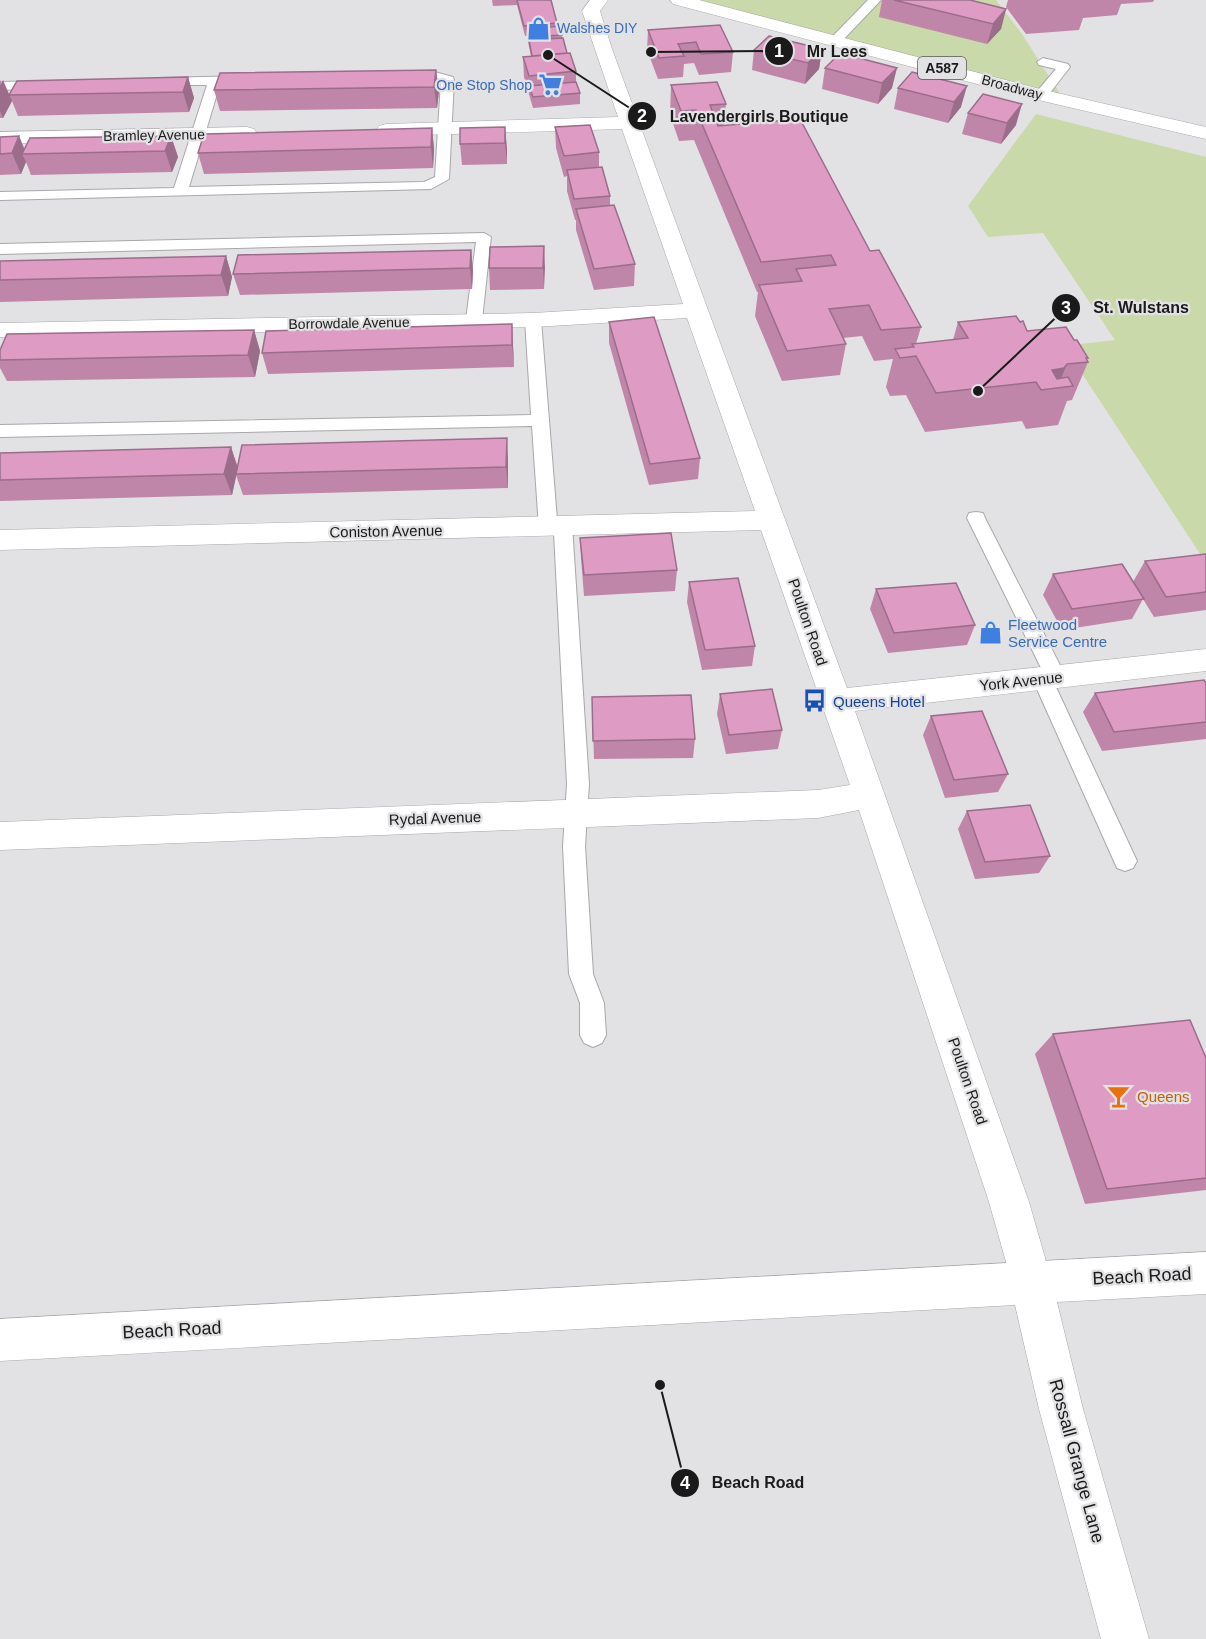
<svg xmlns="http://www.w3.org/2000/svg" width="1206" height="1639" font-family="Arial,sans-serif">
	<rect width="100%" height="100%" fill="#e2e2e4"/>
	<path fill="#cad9a9" d="M679 0H996L1022 34 1064 100Z
		M1036 114 1206 157V563L1064 346 1115 340 1043 233 988 237 968 206Z"/>
	<g fill="none" stroke-linecap="round" stroke-linejoin="round">
		<defs>
			<path id="lane" d="M868 0H881L840 43H832L830 40 832 37Z
				M1043 58 1068 64 1070 67 1046 98 1041 99 1034 95 1056 69 1039 65 1037 62Z
				M431 71 453 77 454 80 449 179 431 189 0 200V192L174 188 207 85H155L154 82 160 78 247 76 253 80 247 84H220L189 187 424 182 435 177 441 82C429 78 409 84 400 76L406 72Z
				M43 81 49 85 48 88 0 90V82Z
				M484 233 491 237 482 320 474 325 466 320 476 242 0 254V244Z
				M533 315 541 320 557 520 563 519 570 520 572 525 589 784 585 846 593 974 604 1003 606 1035 602 1043 593 1047 584 1043 580 1035V1003L569 974 563 846 567 784 554 533 548 535 541 533 539 528 532 426 0 437V425L531 415 525 320Z
				M976 512 983 513 985 518 1066 677 1063 683 1055 685 1137 861 1133 868 1125 871 1117 868 1032 678 1035 672 1042 670 967 518 969 513Z"/>
			<path id="street" d="M590 0H608L600 11 612 49 847 688 1206 649V671L855 711 1029 1202 1052 1282 1046 1297 1031 1303 1016 1297 989 1202 859 810 818 818 0 850V822L818 790 850 785 761 530 0 550V530L755 511 687 318 533 327 0 337V323L533 313 683 304 622 129 386 136 379 134 376 130 379 126 386 124 618 117 582 11Z
				M247 127 254 129 257 133 254 137 0 144V132Z"/>
			<path id="secondary" d="M1206 1252V1294L1057 1302 1083 1409 1149 1639H1101L1039 1409 1015 1305 0 1361V1319Z"/>
			<path id="primary" d="M670 0H699L1044 90 1206 127V139L1034 99 673 4Z"/>
		</defs>
		<use href="#lane" stroke="#a8a8aa" stroke-width="2"/>
		<use href="#street" stroke="#a8a8aa" stroke-width="1"/>
		<use href="#secondary" stroke="#a8a8aa" stroke-width="1"/>
		<use href="#primary" stroke="#a8a8aa" stroke-width="1"/>
		<use href="#lane" fill="#fff" fill-rule="evenodd"/>
		<use href="#street" fill="#fff" fill-rule="evenodd"/>
		<use href="#secondary" fill="#fff" fill-rule="evenodd"/>
		<use href="#primary" fill="#fff" fill-rule="evenodd"/>
	</g>
	<path fill="#bf86a9" d="M492 0H551L557 27 562 35V38L567 53 576 71V82L580 93V104L533 108 524 77 523 57 531 56 529 47 527 36H525L517 5 493 6Z
		M882 0H970L1006 9 1001 29 987 44 879 17Z
		M1008 0H1154L1153 2 1121 4 1117 15 1083 18 1079 30 1026 34 1006 7Z
		M648 30 733 52 731 72 699 75 694 63 684 64 683 77 658 79 647 50Z
		M822 49 819 69 805 84 752 70 754 50Z
		M840 53 892 88 878 104 822 89 825 68Z
		M436 70 439 91 437 108 220 111 214 90Z
		M912 72 961 107 948 123 894 109 898 88Z
		M188 77 194 98 189 112 18 116 12 101 3 118H0V80L9 95Z
		M671 85 726 104 724 125 870 251 921 327 916 344 953 340 958 322 1027 331 1087 361 1088 362 1072 400 1067 401 1058 425 1026 429 1022 421 925 432 906 395 890 396 886 387 893 359 874 361 862 336 843 338 846 344 840 375 782 381 755 316 758 292H757L694 140 679 141 670 115Z
		M968 113 1016 125 1001 144 962 134Z
		M505 127 507 164 462 165 460 144Z
		M555 127 599 152V168L610 196V205L635 264 634 286 594 290 576 230V220H575L567 191V176L564 177 556 148Z
		M432 128 434 149 433 168 204 174 198 153Z
		M19 136 24 149 171 136 178 157 172 172 31 175 26 162 21 174 0 175V137Z
		M544 246V289L490 290 489 268Z
		M471 250 473 271 472 289 240 295 233 274Z
		M226 256 232 277 228 296 0 302V261Z
		M609 322 700 458 698 479 649 485 609 343Z
		M254 330 260 351 255 377 7 381 0 368V350Z
		M513 345 514 367 268 374 262 353Z
		M231 447 237 467 508 459V488L243 495 236 475 232 495 0 501V453Z
		M580 538 677 570 675 591 584 596 581 558Z
		M1206 554V610L1154 617 1143 599 1132 619 1062 630 1043 595 1053 574 1133 582 1145 561Z
		M689 582 755 646 752 666 702 670 687 602Z
		M876 589 975 625 967 645 888 653 870 609Z
		M1206 683V739L1102 751 1083 712 1095 693Z
		M720 694 782 730 778 749 726 754 717 714Z
		M592 697 695 739 693 758 594 759Z
		M931 716 1008 774 998 792 945 798 923 735Z
		M967 811 1050 856 1039 873 975 879 958 829Z
		M1053 1034 1206 1058V1190L1085 1204 1035 1054Z"/>
	<path fill="#9b6d8a" d="M1006 9 1001 29 987 44 993 24Z
		M822 49 819 69 805 84 808 63Z
		M897 68 892 88 878 104 882 83Z
		M436 70 439 91 437 108 434 87Z
		M188 77 194 98 189 112 183 92Z
		M3 80 12 101 3 118 0 111V86Z
		M967 86 961 107 948 123 954 102Z
		M1022 104 1016 125 1001 144 1007 123Z
		M505 127 507 148V164L505 143Z
		M432 128 434 149 433 168 431 147Z
		M19 136 26 153 22 154 26 162 21 174 12 153Z
		M171 136 178 157 172 172 165 151Z
		M544 246 545 268 544 289 543 268Z
		M471 250 473 271 472 289 470 268Z
		M226 256 232 277 228 296 221 275Z
		M512 324 513 345 514 367 512 345Z
		M254 330 260 351 255 377 248 355Z
		M1067 364 1057 388 1052 370Z
		M507 438 508 459V488L506 467Z
		M231 447 238 468 232 495 224 474Z"/>
	<path fill="#de9cc5" stroke="#9b6d8a" stroke-width="1.5" d="M517 0H551L557 23 524 26Z
		M894 0H970L1006 9 993 24Z
		M720 25 733 52 701 54 696 42 678 44 684 56 659 58 648 30Z
		M560 26 562 35 529 37 527 29Z
		M769 36 822 49 808 63 754 50Z
		M563 38 567 53 532 56 529 40Z
		M570 53 576 71 529 76 523 57Z
		M840 53 897 68 882 83 825 68Z
		M436 70 434 87 214 90 220 73Z
		M912 72 967 86 954 102 898 88Z
		M188 77 183 92 9 95 17 81Z
		M576 82 580 93 533 97 529 86Z
		M717 82 726 104 710 105 718 126 800 119 870 251 879 250 921 327 881 330 869 305 829 309 846 344 787 351 759 285 802 281 796 269 836 265 831 255 761 262 696 110 681 111 671 85Z
		M983 94 1022 104 1007 123 968 113Z
		M590 125 599 152 564 156 555 127Z
		M505 127V143L460 144V128Z
		M432 128 431 147 198 153 204 134Z
		M19 136 12 153 0 154V137Z
		M171 136 165 151 22 154 30 138Z
		M602 167 610 196 574 199 567 170Z
		M614 205 635 264 594 269 576 209Z
		M544 246 543 268H489L490 247Z
		M471 250 470 268 233 274 238 255Z
		M226 256 221 275 0 280V261Z
		M1016 316 1020 322 1023 321 1027 331 1066 327 1074 340H1077L1088 358H1086L1088 362 1067 364 1064 368 1052 370 1057 379 1068 377 1073 386 1041 390 1036 382 936 393 916 356 900 358 895 349 914 347 912 344 968 338 958 322Z
		M654 317 700 458 650 464 609 322Z
		M512 324V345L262 353 266 331Z
		M254 330 248 355 0 360V350L7 334Z
		M507 438 506 467 236 474 242 445Z
		M231 447 224 474 0 480V453Z
		M671 533 677 570 584 575 580 538Z
		M1206 554V592L1166 597 1145 561Z
		M1122 564 1144 599 1072 609 1053 574Z
		M738 578 755 646 705 650 689 582Z
		M956 583 975 625 894 633 876 589Z
		M1204 680 1206 683V722L1114 732 1095 693Z
		M772 689 782 730 729 735 720 694Z
		M691 695 695 739 593 741 592 697Z
		M982 711 1008 774 954 780 931 716Z
		M1030 805 1050 856 985 862 967 811Z
		M1190 1020 1206 1058V1178L1107 1189 1053 1034Z"/>
	<defs>
		<symbol id="shop-bare" viewBox="-9 -9 18 18"><path d="M-5-2.5h2.3a2.7 3.5 0 0 1 5.4 0H5L5.5 6h-11ZM-1.5-2.5h3a1.5 2.3 0 0 0-3 0Z" fill="#3f7fe0" stroke="#e2e2e4" stroke-width="2.5" paint-order="stroke"/></symbol>
		<symbol id="supermarket-bare" viewBox="-9 -9 18 18"><path d="M-6-5.5h2.5l.6 2H6L4.5 2H-2.5L-4.4-4H-6ZM-1.5 3.2a1.3 1.3 0 1 0 .1 0ZM3 3.2a1.3 1.3 0 1 0 .1 0Z" fill="#3f7fe0" stroke="#e2e2e4" stroke-width="2.5" paint-order="stroke"/></symbol>
		<symbol id="bus-bare" viewBox="-9 -9 18 18"><path d="M-5-6H5V4H4V6H2V4H-2V6H-4V4H-5ZM-3.5-4V0h7V-4ZM-3.5 1.2v1.5H-2V1.2ZM2 1.2v1.5H3.5V1.2Z" fill="#1a4fb4" stroke="#e2e2e4" stroke-width="2.5" paint-order="stroke"/></symbol>
		<symbol id="bar-bare" viewBox="-9 -9 18 18"><path d="M-6-5H6L.8 .8V4.5H3.5V6h-7V4.5H-.8V.8Z" fill="#e8710a" stroke="#e2e2e4" stroke-width="2.5" paint-order="stroke"/></symbol>
	</defs>
	<g fill-rule="evenodd">
		<use href="#shop-bare" x="522" y="12" width="33" height="33"/>
		<use href="#supermarket-bare" x="534" y="68" width="33" height="33"/>
		<use href="#shop-bare" x="974" y="616" width="33" height="33"/>
		<use href="#bus-bare" x="798" y="684" width="33" height="33"/>
		<use href="#bar-bare" x="1102" y="1080" width="33" height="33"/>
	</g>
	<g text-anchor="middle" dominant-baseline="central" stroke-width="4.5" stroke-linejoin="round" paint-order="stroke">
		<g font-size="14" fill="#366cbe" stroke="#e2e2e4" text-anchor="start">
			<text x="557" y="28">Walshes DIY</text>
			<text x="532" y="85" text-anchor="end">One Stop Shop</text>
		</g>
		<rect fill="#e2e2e4" stroke="#565657" stroke-width="1.5" x="918" y="57" width="48" height="22" rx="4.5"/>
		<g font-size="14" font-weight="bold" fill="#1a1a1b">
			<text x="942" y="68">A587</text>
		</g>
		<g font-size="14" fill="#1a1a1b" stroke="#e2e2e4">
			<text transform="translate(1012 87) rotate(15)">Broadway</text>
			<text transform="translate(154 135) rotate(-1)">Bramley Avenue</text>
			<text transform="translate(349 323) rotate(-1)">Borrowdale Avenue</text>
		</g>
		<g font-size="15" fill="#1a1a1b" stroke="#e2e2e4">
			<text transform="translate(386 531) rotate(-1)">Coniston Avenue</text>
			<text transform="translate(808 622) rotate(71)">Poulton Road</text>
			<text transform="translate(1021 681) rotate(-6)">York Avenue</text>
			<text transform="translate(435 818) rotate(-2)">Rydal Avenue</text>
			<text transform="translate(968 1081) rotate(71)">Poulton Road</text>
		</g>
		<g font-size="15" fill="#366cbe" stroke="#e2e2e4" text-anchor="start">
			<text x="1008" y="624">Fleetwood<tspan x="1008" dy="17">Service Centre</tspan></text>
		</g>
		<g font-size="15" fill="#164399" stroke="#e2e2e4" text-anchor="start">
			<text x="833" y="701">Queens Hotel</text>
		</g>
		<g font-size="15" fill="#c56008" stroke="#e2e2e4" text-anchor="start">
			<text x="1137" y="1096">Queens</text>
		</g>
		<g font-size="18" fill="#1a1a1b" stroke="#e2e2e4">
			<text transform="translate(1142 1276) rotate(-3)">Beach Road</text>
			<text transform="translate(172 1330) rotate(-3)">Beach Road</text>
			<text transform="translate(1077 1461) rotate(75)">Rossall Grange Lane</text>
		</g>
	</g>
	<path fill="none" stroke="#1a1a1b" stroke-width="2" d="M651 52L779 51M548 55L642 116M978 391L1066 308M660 1385L685 1483"/>
	<g fill="#1a1a1b" stroke="#e2e2e4" stroke-width="2">
		<circle cx="651" cy="52" r="6"/>
		<circle cx="548" cy="55" r="6"/>
		<circle cx="978" cy="391" r="6"/>
		<circle cx="660" cy="1385" r="6"/>
		<circle cx="779" cy="51" r="15"/>
		<circle cx="642" cy="116" r="15"/>
		<circle cx="1066" cy="308" r="15"/>
		<circle cx="685" cy="1483" r="15"/>
	</g>
	<g font-size="18" text-anchor="middle" font-weight="bold" fill="#fff">
		<text x="779" y="57">1</text>
		<text x="642" y="122">2</text>
		<text x="1066" y="314">3</text>
		<text x="685" y="1489">4</text>
	</g>
	<g font-size="16" text-anchor="middle" font-weight="bold" fill="#1a1a1b" stroke="#e2e2e4" stroke-width="4.5" stroke-linejoin="round" paint-order="stroke">
		<text x="837" y="57">Mr Lees</text>
		<text x="759" y="122">Lavendergirls Boutique</text>
		<text x="1141" y="313">St. Wulstans</text>
		<text x="758" y="1488">Beach Road</text>
	</g>
</svg>
